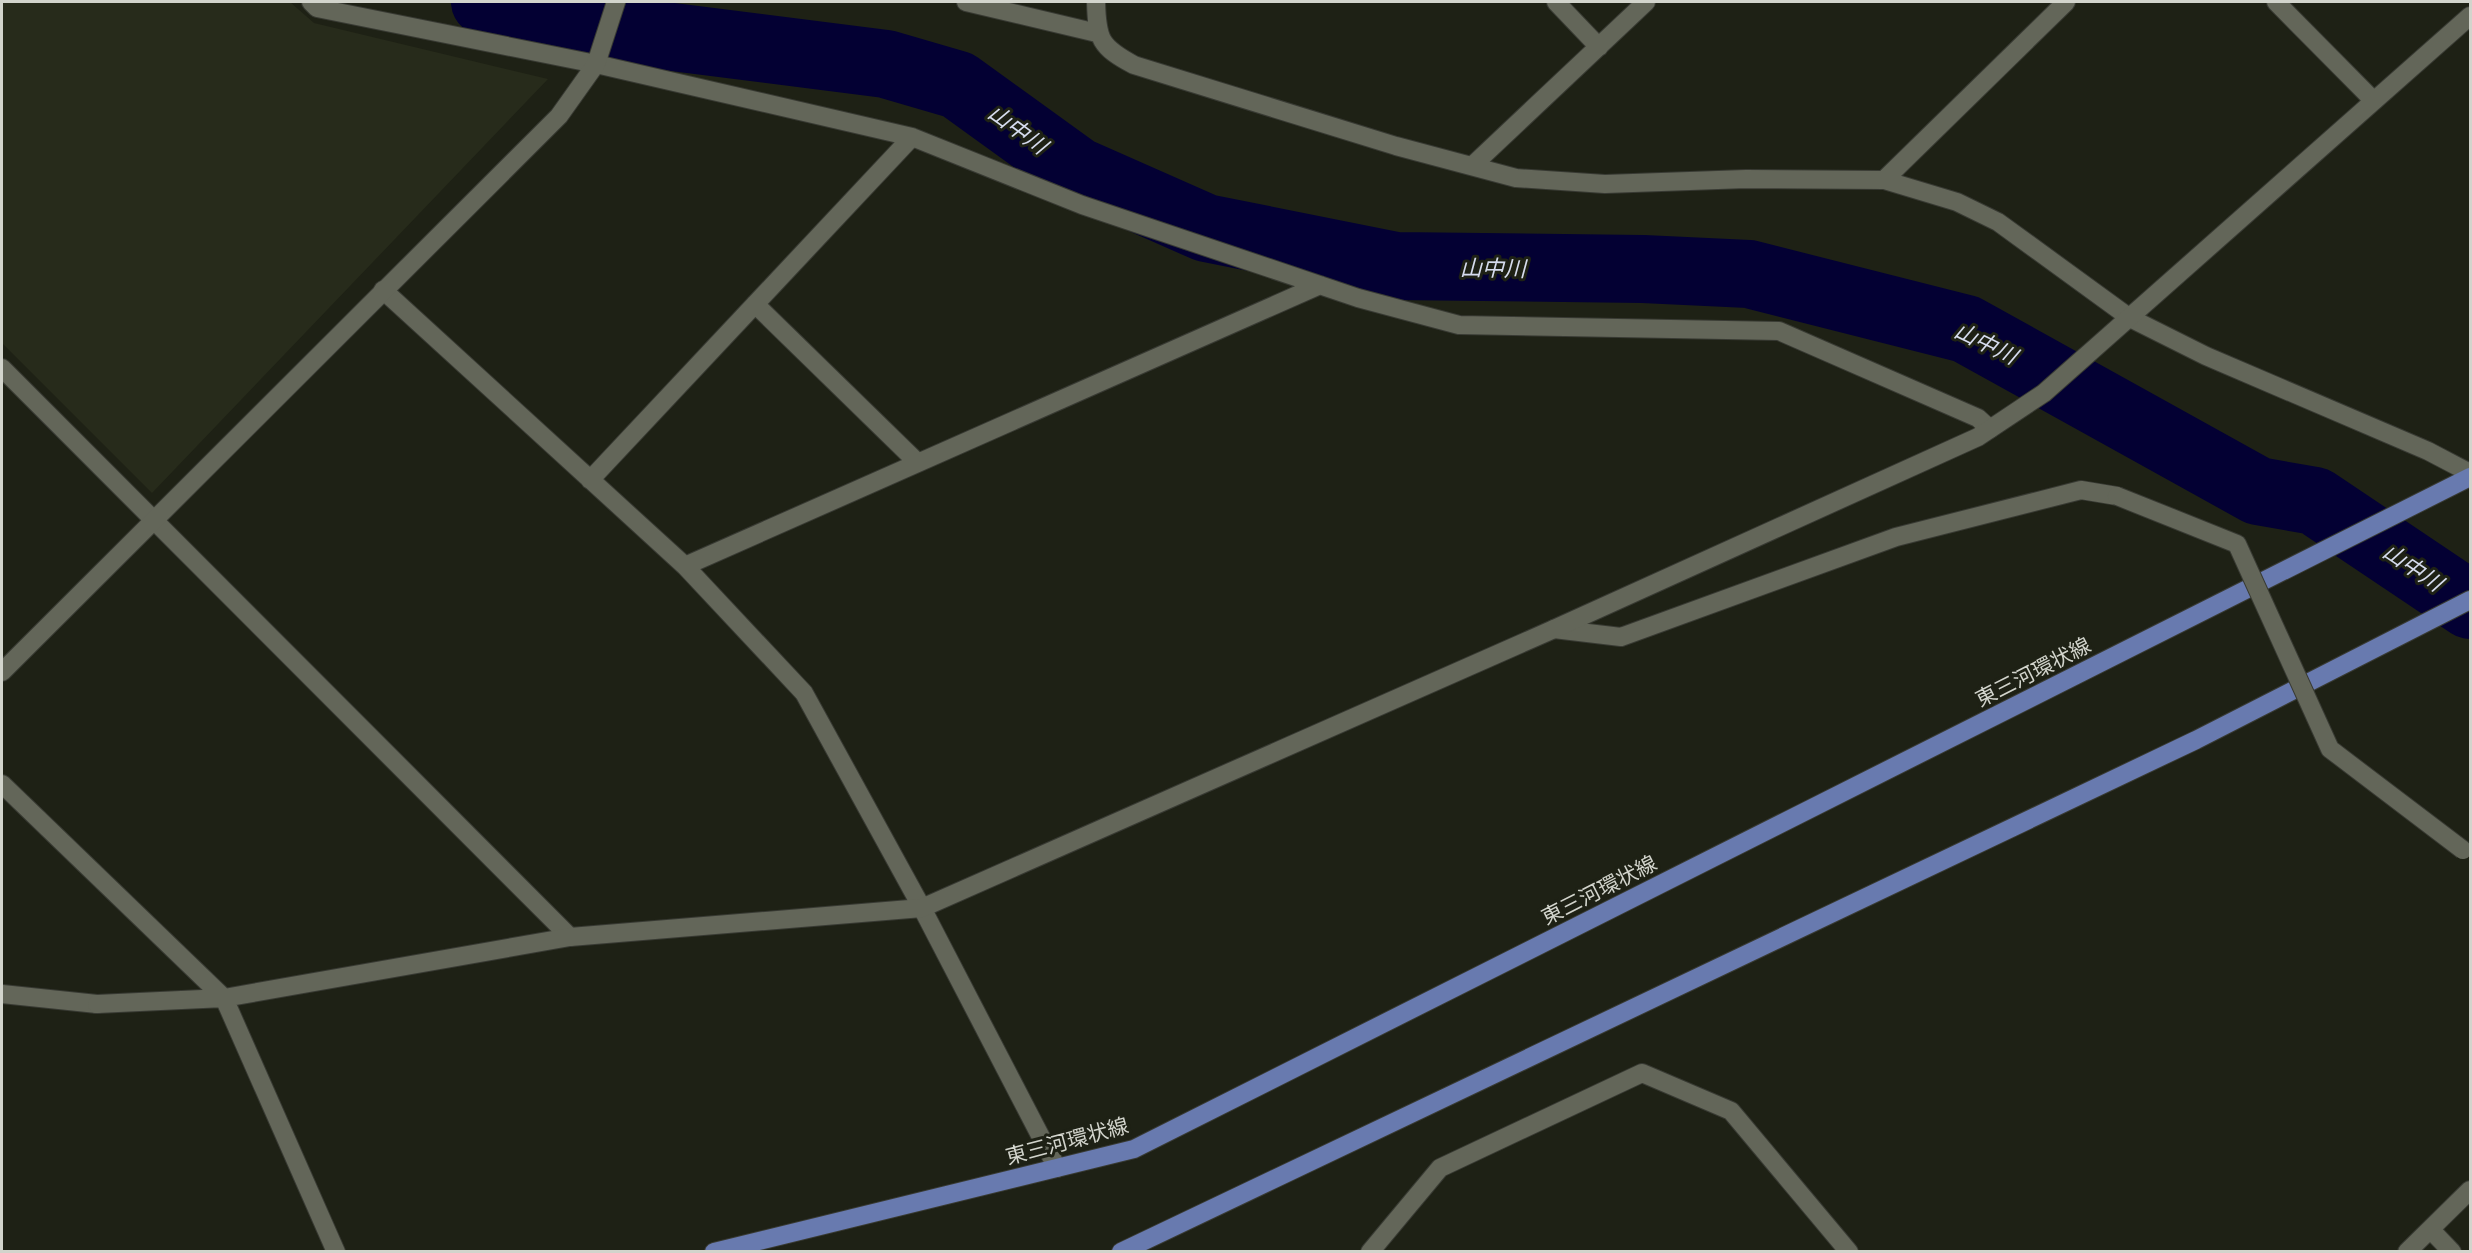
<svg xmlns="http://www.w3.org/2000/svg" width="2472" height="1253" font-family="'Space Grotesk','Noto Sans JP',sans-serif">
	<rect width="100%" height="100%" fill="#1e2115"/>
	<path fill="#272b1b" d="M2 2H290L314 23 548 79 152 493 2 343Z"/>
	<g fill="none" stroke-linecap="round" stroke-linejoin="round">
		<path stroke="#030033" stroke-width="68" d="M485 2 546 21 886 64 958 85 1077 171 1206 228 1396 266 1643 269 1749 274 1966 329 2258 491 2315 501 2470 605"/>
		<defs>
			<path id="street" d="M311 2 317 8 596 64 912 137 1082 205 1358 298 1459 325 1779 331 1978 418 1990 429
				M966 2 1097 33
				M1096 2C1097 39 1100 47 1134 65L1396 146 1516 178 1605 184 1746 179 1884 180 1957 202 1998 222 2130 318 2206 356 2428 451 2470 473
				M1556 2 1599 47
				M1472 166 1646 2
				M1884 180 2066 2
				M383 290 685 566 804 693 922 908 1057 1168
				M755 304 918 463
				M2 368 570 937
				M590 480 912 137
				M685 566 1320 285
				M1554 629 1621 637 1896 537 2081 490 2117 496
				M2 994 97 1004
				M2431 1230 2452 1252
				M1370 1252 1440 1168 1642 1073 1731 1111 1849 1252
				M2407 1252 2470 1190"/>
			<path id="secondary" d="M2276 2 2373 100
				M2 672 559 116 596 64 616 2
				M2 784 224 998 336 1252
				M97 1004 224 998 570 937 922 908 1554 629 1978 437 2044 393 2470 16"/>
			<path id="primary" d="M714 1252 1134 1149 2470 477
				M1121 1252 2196 740 2470 600"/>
		</defs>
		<use href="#street" stroke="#383a33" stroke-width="20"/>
		<use href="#secondary" stroke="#383a33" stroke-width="20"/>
		<use href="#primary" stroke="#383a33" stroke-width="20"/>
		<use href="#street" stroke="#636659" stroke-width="18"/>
		<use href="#secondary" stroke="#636659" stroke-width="18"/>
		<use href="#primary" stroke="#687aaf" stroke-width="18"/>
		<defs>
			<path id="street-bridge" d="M2117 496 2237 544 2330 749 2463 850"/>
		</defs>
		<use href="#street-bridge" stroke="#383a33" stroke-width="20" stroke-linecap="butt"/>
		<use href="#street-bridge" stroke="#636659" stroke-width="18"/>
	</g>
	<g text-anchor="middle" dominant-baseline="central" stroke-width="6" stroke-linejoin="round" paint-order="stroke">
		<g font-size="21" fill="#d2d4cc" stroke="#1e2115">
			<text transform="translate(2033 672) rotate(-27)">東三河環状線</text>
			<text transform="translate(1599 890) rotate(-27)">東三河環状線</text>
			<text transform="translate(1067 1141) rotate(-15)">東三河環状線</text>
		</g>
		<g font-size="22" font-style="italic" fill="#d6dcee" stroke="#1e2115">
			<text transform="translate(1018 129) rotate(36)">山中川</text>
			<text transform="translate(1493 268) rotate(1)">山中川</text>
			<text transform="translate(1986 343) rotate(26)">山中川</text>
			<text transform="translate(2413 567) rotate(34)">山中川</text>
		</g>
	</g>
	<rect width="2472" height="1253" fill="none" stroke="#d2d4cc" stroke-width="6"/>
</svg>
